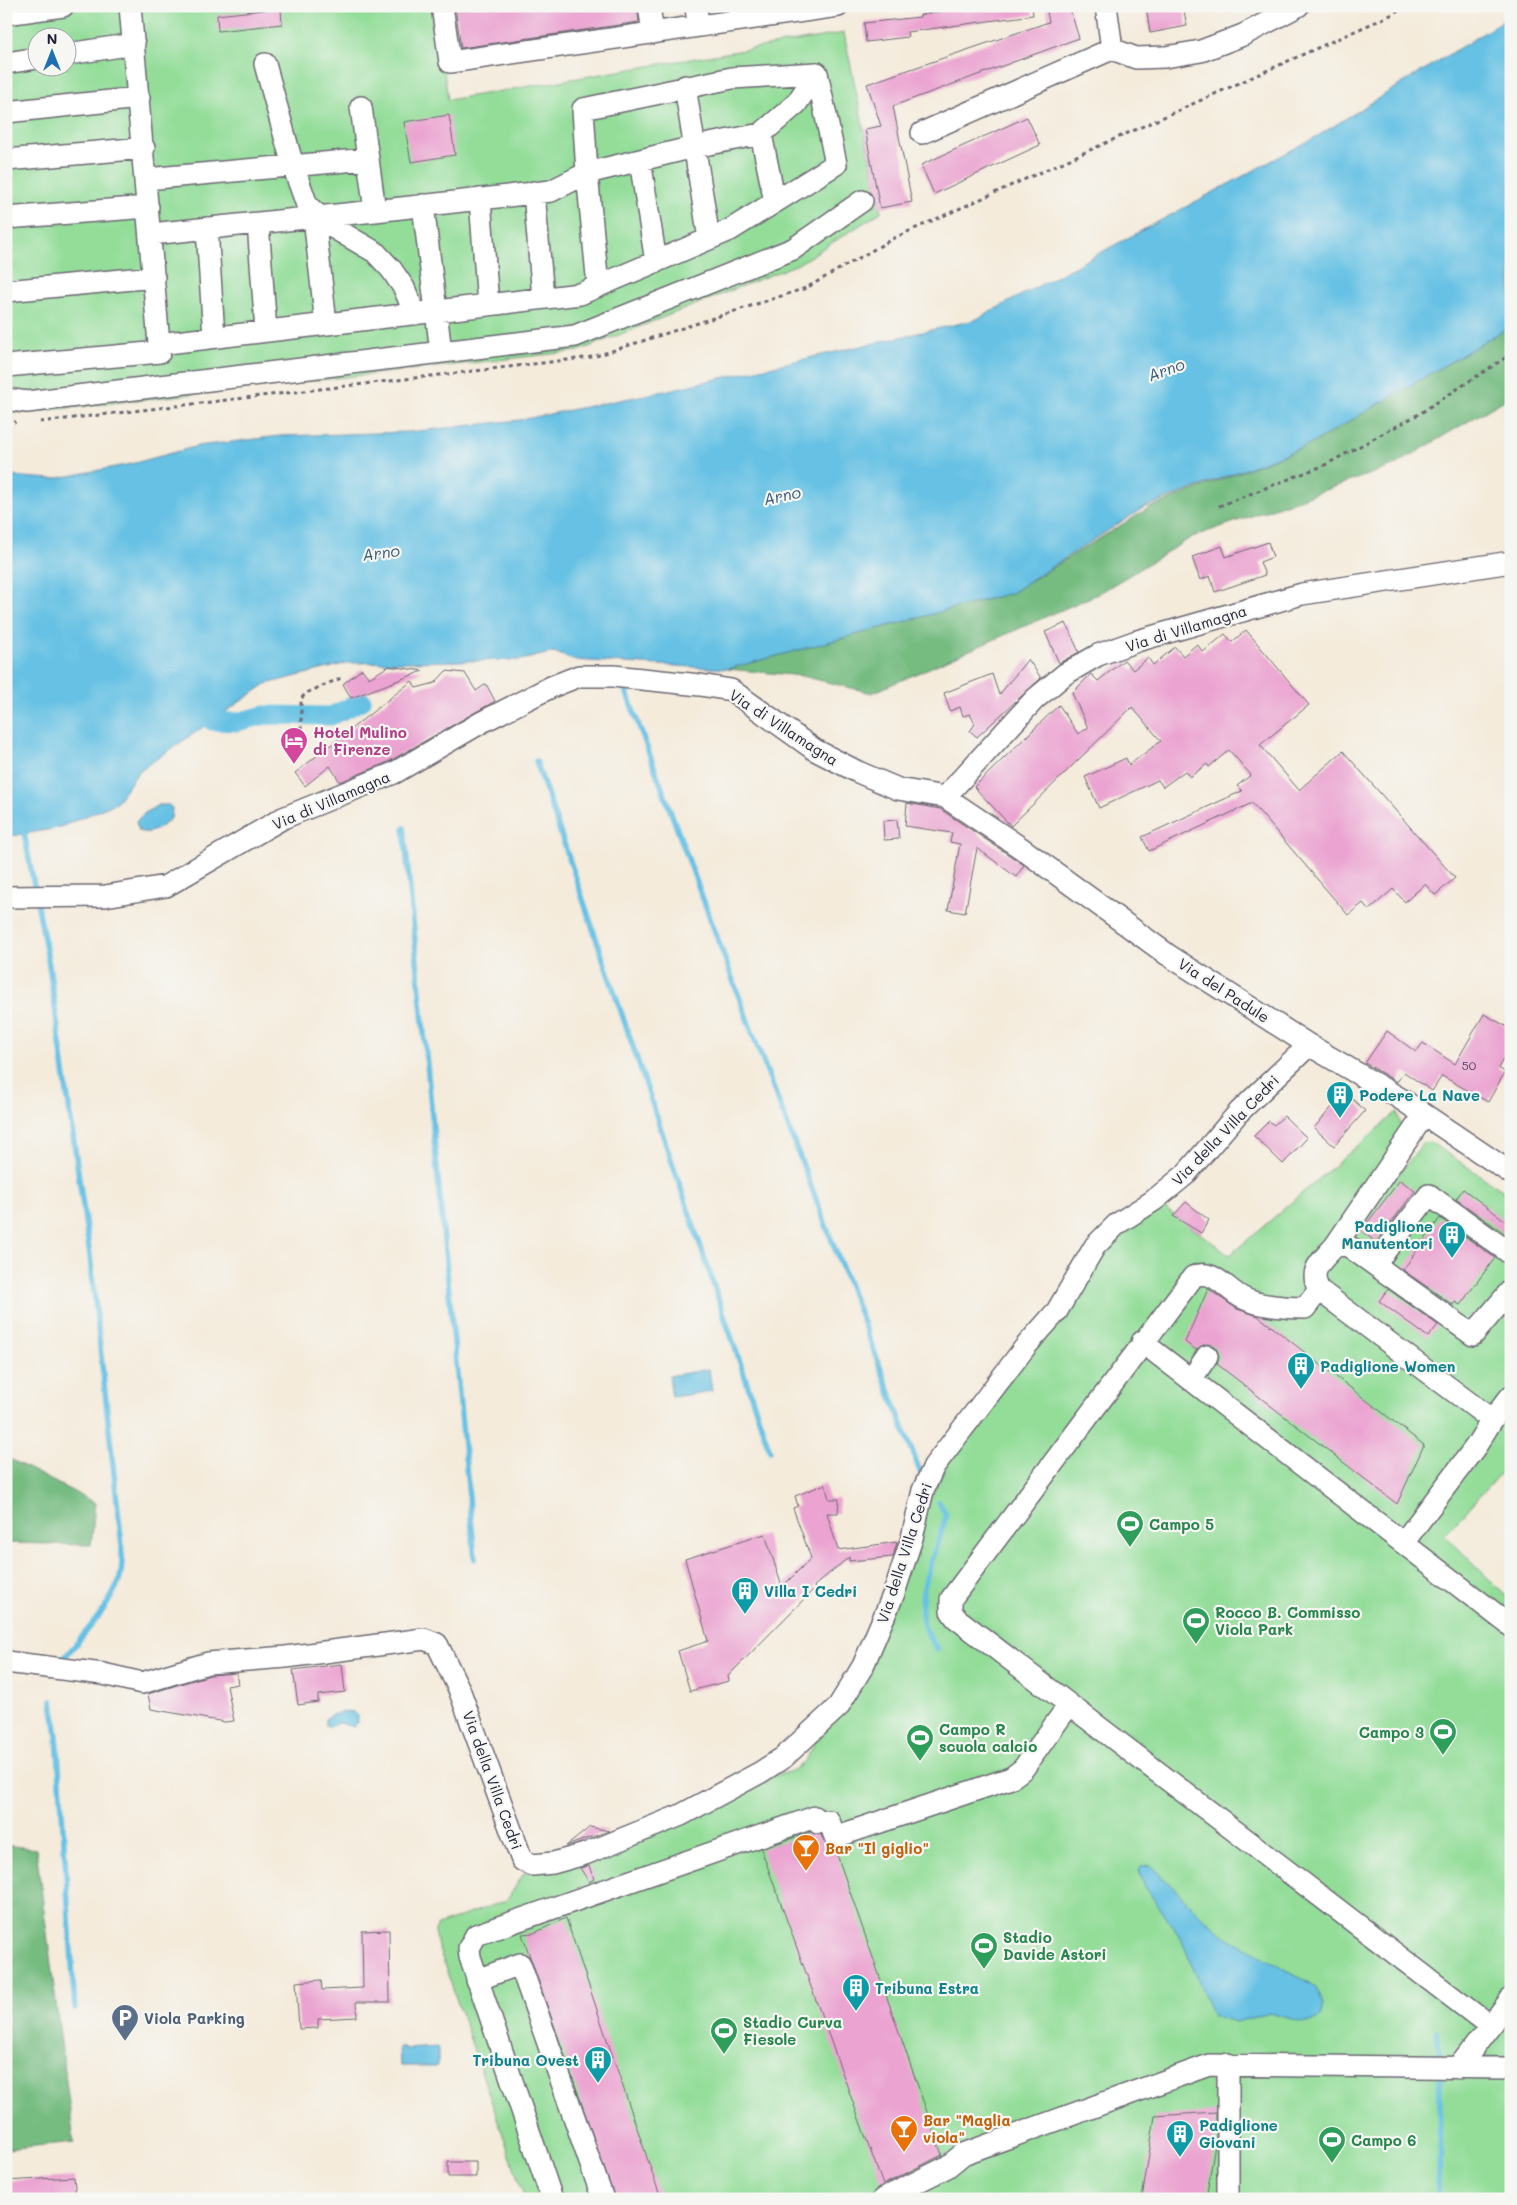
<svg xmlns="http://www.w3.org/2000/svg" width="1517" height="2205" font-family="Mali,sans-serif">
	<rect width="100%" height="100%" fill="#f6f6f2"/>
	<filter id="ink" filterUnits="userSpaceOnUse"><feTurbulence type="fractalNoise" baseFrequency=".02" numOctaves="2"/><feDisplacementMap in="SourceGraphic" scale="10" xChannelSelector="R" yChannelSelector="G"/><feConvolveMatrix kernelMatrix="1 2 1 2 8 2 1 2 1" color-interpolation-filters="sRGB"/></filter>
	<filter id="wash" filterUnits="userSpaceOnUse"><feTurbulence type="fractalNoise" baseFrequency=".0096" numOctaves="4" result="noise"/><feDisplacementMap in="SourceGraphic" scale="20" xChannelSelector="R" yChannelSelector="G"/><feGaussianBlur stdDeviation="1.12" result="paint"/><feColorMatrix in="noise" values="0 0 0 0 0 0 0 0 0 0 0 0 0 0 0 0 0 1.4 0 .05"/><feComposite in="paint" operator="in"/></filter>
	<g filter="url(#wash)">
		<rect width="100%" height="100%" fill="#f4ebdb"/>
		<path fill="#93dd99" stroke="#5a806a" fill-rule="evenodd" d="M6 6H435L448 100 844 33 881 212 798 264 578 351 31 412 6 413ZM38 38H68V68H38Z
			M1397 1112 1403 1132 1383 1164 1399 1174 1423 1143 1430 1142 1511 1196V1461L1445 1535 1511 1601V2199H525L435 1937V1930L438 1925 460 1917 507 1900 524 1873 570 1863 764 1776C805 1774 804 1761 823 1728L947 1463 1103 1250 1131 1224 1160 1205 1230 1255Z"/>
		<path fill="#76bc81" stroke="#4c6f5e" d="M1511 326V396L1393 466 1192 537 1098 594 872 693 802 676 728 669 1011 593 1149 508 1311 444Z
			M8 1458 95 1503 91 1545 6 1543Z
			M6 1845 36 1849 74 2142 6 2149Z"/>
		<path fill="#66c1e4" stroke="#447290" d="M1511 16V326L1311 444 1143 508 1011 593 728 669 573 660 554 652 521 660 348 663 266 684 139 771 116 803 58 828 6 837V476L53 479 131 464 198 446 280 436 409 432 520 420 660 392 975 320 1316 137Z
			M158 805H169L172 808 171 818C163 826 151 836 139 831L136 822 142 815Z
			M709 1369 712 1391 672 1397 669 1376Z
			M347 1711 354 1712 358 1716V1723L354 1727 339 1723 330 1727 325 1725V1719L331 1715Z
			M1150 1865 1203 1917 1227 1937 1316 1987 1324 2004 1321 2017 1311 2022H1302L1270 2013 1236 2022 1213 2016 1182 1941 1144 1885 1139 1871 1141 1866Z
			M399 2047H405V2049L438 2047V2066H400Z"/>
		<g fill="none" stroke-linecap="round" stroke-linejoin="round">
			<path stroke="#66c1e4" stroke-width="5.5" d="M625 688 755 1040 921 1474
				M536 761 770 1451
				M23 827 49 965 90 1256 122 1546C122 1558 123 1570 119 1581 108 1609 84 1634 65 1657
				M404 828 475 1559
				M938 1649C901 1610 937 1558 946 1515L939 1502
				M52 1701 57 1736 75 2009
				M1437 2032 1440 2058
				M1439 2199 1440 2074"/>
			<path stroke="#66c1e4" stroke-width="19" d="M212 721 237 722 265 715 331 716 362 701"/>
		</g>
		<g id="blocks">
			<path fill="#eba4d1" d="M455 6H637L639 22 461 48Z
				M970 6H1032L1033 15 907 32 908 37 866 42 864 23 920 17V15Z
				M1046 6H1069L1079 38 893 106 912 202 880 208 865 129 881 126 867 84 1049 22Z
				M1146 6H1183L1187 26 1150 33Z
				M281 8 282 24 218 31 217 15Z
				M449 115 455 155 411 162 404 122Z
				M1027 117 1040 145 934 194 921 165Z
				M1268 542 1273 557 1260 562 1265 575 1215 592 1210 576 1200 580 1192 557 1222 546 1226 557Z
				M1066 623 1079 652 1059 663 1045 632Z
				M1246 630 1309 705 1260 745 1299 790 1343 751 1455 878 1435 895 1425 884 1405 902 1393 889 1369 910 1363 903 1348 915 1252 803 1149 851 1142 837 1242 791 1237 786 1251 775 1229 750 1209 767 1207 764 1190 777 1185 771 1163 787 1158 780 1099 808 1085 777 1126 758 1129 765 1161 741 1132 707 1011 826 974 787 1059 705 1078 734 1088 728 1072 693 1091 674 1098 681 1124 660 1133 670 1148 658 1153 665 1175 647 1183 656 1197 644 1203 652 1225 634 1232 642Z
				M1028 659 1041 678 977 737 970 731 975 724 970 714 963 716 960 707 950 711 944 693 992 674 999 695Z
				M389 666 423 671 351 698 343 684 362 669 369 678Z
				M446 671 465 673 476 691 486 684 495 701 388 762 340 782 330 766 305 786 295 773 412 681 416 688 435 683Z
				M907 803 940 809 1024 865 1016 877 977 848 965 913 948 910 960 844 950 842 952 833 905 826Z
				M897 820 899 839 884 840 883 821Z
				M1484 1014 1511 1029V1046L1498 1068 1505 1072 1488 1102 1442 1076 1432 1091 1404 1072 1397 1082 1365 1063 1387 1031 1416 1052 1423 1043 1455 1064Z
				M1345 1092 1365 1111 1334 1146 1314 1128Z
				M1284 1116 1307 1138 1283 1164 1254 1136 1269 1121 1274 1125Z
				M1400 1180 1415 1191 1376 1242 1361 1231Z
				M1463 1189 1511 1225V1232L1508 1236 1456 1199Z
				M1186 1202 1209 1220 1201 1233 1173 1216Z
				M1440 1218 1495 1258 1460 1305 1455 1302 1453 1305 1403 1270Z
				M1208 1289 1237 1309 1258 1316 1424 1445 1397 1504 1217 1364 1219 1356 1214 1346 1207 1344 1196 1350 1185 1342Z
				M1388 1289 1438 1325 1428 1337 1379 1301Z
				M825 1484 829 1499H839L838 1513H827L838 1550 897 1542 893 1557 849 1561V1557L814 1586 815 1588 728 1676 729 1681 690 1691 678 1651 708 1641 685 1559 765 1534 782 1587 811 1558 793 1508 798 1506 795 1496Z
				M342 1664 345 1692 318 1695V1702L298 1705 293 1670Z
				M236 1673 238 1684 227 1686 234 1721 225 1722 151 1709 148 1694 210 1675Z
				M590 1827 609 1831 566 1846 574 1840Z
				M810 1832 821 1835 827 1846 835 1849 942 2155 883 2185 761 1849Z
				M589 1866 594 1879 589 1882 580 1868Z
				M566 1918 571 1933 661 2199H615L522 1934 534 1933Z
				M389 1930 390 2002H356L357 2017 318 2019V2028L299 2029 296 1982 321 1980 322 1990 363 1988 362 1931Z
				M1216 2112V2139L1206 2199H1142L1155 2116Z
				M448 2162H476V2177H448Z
				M74 2177 76 2199H7L6 2181Z"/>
		</g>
	</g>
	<g filter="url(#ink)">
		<use href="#blocks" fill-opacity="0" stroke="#6c6873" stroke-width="1"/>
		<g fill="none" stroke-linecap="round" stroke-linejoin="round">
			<defs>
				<path id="minor" d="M130 6 159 344 580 294 730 230 836 164 817 73 732 78 583 109 587 173 551 191 375 211 361 107
					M442 6 450 62 838 6
					M649 6 653 33
					M696 6 698 26
					M6 14 63 6
					M1112 49 1136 58 1165 57 1201 51 1243 35 1298 6
					M68 54 134 44
					M6 63 38 58
					M265 64 293 166 307 205 327 224 375 252 391 269 404 288 415 314
					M685 86 709 239
					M6 112 139 98
					M922 133 1112 49 1106 6
					M761 134 775 202
					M6 160 144 148
					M640 160 656 262
					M146 179 368 159
					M534 192 543 298
					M480 199 488 305
					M423 205 441 352
					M314 217 326 324
					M6 218 148 207
					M258 223 266 331
					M207 228 214 337
					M151 234 375 211
					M598 286 587 173 694 147 761 134 796 104 817 73
					M6 291 154 277
					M6 366 160 352 159 344
					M6 399 27 402 575 336 793 249 862 201
					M945 797 1035 699 1065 674 1098 655 1137 641 1302 594 1511 562
					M6 897 105 896 166 886 283 818 394 773 482 722 551 687 579 676H613L700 685 731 690 815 750 858 772 898 789 945 797 1021 848 1168 955 1309 1045 1401 1099 1511 1173
					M1335 1246 1424 1115
					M1375 1264 1429 1195 1511 1254
					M1319 1290C1308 1269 1322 1261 1335 1246L1347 1245 1473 1335 1511 1290
					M1142 1342 1511 1626
					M1191 1380 1207 1356
					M1403 1543 1476 1446 1492 1420
					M6 1662 103 1674 142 1683 208 1663 286 1657 424 1639 437 1644 459 1689 522 1860 532 1865 553 1863 585 1854 681 1815 761 1772 784 1757 838 1707 863 1666 894 1593 912 1538 923 1490 934 1466 1026 1346 1057 1311 1095 1246 1117 1224 1153 1201 1185 1175 1239 1112 1309 1045
					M477 1980 520 1964 603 2199
					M1490 2026 956 1618 951 1611V1599L1193 1277C1213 1267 1226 1290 1243 1298 1258 1306 1288 1308 1305 1308L1319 1290 1492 1420 1511 1396
					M1458 2068 1511 1999
					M552 2199 470 1957 469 1948 476 1935 815 1817 818 1823 829 1821 835 1837 1011 1778 1023 1769 1069 1705
					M883 2199 947 2167 963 2154 1209 2065 1511 2068
					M1228 2199V2064"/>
			</defs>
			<use href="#minor" stroke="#6c6873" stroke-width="24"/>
			<path stroke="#6c6873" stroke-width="3" stroke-dasharray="4 4" stroke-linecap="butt" d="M6 422H16
				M40 422 593 357 806 288 894 238 1393 14 1403 6
				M1219 506 1325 465 1419 414 1511 354
				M297 753 301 743V699L306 693 341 678"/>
			<use href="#minor" stroke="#fff" stroke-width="21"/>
		</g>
	</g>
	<defs>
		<symbol id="hotel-pin" viewBox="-11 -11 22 30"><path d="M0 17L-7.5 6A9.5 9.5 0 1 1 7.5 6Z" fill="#d1479c" stroke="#f6f6f2"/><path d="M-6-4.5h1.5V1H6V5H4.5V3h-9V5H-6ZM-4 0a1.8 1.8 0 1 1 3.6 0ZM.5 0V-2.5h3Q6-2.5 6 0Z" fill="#fff"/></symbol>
		<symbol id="building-pin" viewBox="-11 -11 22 30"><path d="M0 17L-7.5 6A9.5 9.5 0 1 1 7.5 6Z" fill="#0f9aa8" stroke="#f6f6f2"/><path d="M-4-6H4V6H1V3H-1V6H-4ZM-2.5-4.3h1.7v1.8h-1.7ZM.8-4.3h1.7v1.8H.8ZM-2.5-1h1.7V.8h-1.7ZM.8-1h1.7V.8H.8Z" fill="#fff"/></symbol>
		<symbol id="stadium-pin" viewBox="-11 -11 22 30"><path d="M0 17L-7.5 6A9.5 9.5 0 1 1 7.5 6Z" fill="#2e9e5b" stroke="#f6f6f2"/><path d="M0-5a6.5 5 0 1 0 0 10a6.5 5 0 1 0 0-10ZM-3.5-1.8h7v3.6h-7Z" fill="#fff"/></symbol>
		<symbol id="bar-pin" viewBox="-11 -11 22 30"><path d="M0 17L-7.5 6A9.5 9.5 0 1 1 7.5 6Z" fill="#e8710a" stroke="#f6f6f2"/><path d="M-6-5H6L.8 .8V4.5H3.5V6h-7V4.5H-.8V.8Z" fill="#fff"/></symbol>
		<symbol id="parking-pin" viewBox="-11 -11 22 30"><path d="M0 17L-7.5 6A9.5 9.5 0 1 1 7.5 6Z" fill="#5c6f8a" stroke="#f6f6f2"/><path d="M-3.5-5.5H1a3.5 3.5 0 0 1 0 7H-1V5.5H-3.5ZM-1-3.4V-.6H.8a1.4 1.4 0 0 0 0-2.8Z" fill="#fff"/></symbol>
	</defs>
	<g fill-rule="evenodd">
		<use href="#hotel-pin" x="278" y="725" width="32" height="43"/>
		<use href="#building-pin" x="1324" y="1079" width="32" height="43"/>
		<use href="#building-pin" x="1436" y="1219" width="32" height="43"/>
		<use href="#building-pin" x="1285" y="1350" width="32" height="43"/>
		<use href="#stadium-pin" x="1114" y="1508" width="32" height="43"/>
		<use href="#building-pin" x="729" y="1575" width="32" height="43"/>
		<use href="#stadium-pin" x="1180" y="1605" width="32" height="43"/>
		<use href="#stadium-pin" x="1427" y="1716" width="32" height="43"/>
		<use href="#stadium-pin" x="904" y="1722" width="32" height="43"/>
		<use href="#bar-pin" x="790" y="1832" width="32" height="43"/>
		<use href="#stadium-pin" x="968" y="1930" width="32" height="43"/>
		<use href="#building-pin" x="840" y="1972" width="32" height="43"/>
		<use href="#parking-pin" x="109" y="2002" width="32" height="43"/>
		<use href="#stadium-pin" x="708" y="2015" width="32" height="43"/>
		<use href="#building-pin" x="582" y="2044" width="32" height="43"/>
		<use href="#bar-pin" x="888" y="2113" width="32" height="43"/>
		<use href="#building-pin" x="1164" y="2118" width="32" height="43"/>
		<use href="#stadium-pin" x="1316" y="2124" width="32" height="43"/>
	</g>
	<g text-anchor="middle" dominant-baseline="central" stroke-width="4.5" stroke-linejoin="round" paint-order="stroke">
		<g font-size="12" fill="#544260">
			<text x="1469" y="1065">50</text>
		</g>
		<g font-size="15" fill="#22223b" stroke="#f6f6f2">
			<text transform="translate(1186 628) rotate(-17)">Via di Villamagna</text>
			<text transform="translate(784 727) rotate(33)">Via di Villamagna</text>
			<text transform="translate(331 800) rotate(-23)">Via di Villamagna</text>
			<text transform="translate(1224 990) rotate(33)">Via del Padule</text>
			<text transform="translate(1225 1130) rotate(-46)">Via della Villa Cedri</text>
			<text transform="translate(904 1553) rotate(-72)">Via della Villa Cedri</text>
			<text transform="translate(493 1780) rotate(70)">Via della Villa Cedri</text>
		</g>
		<g font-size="15" font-weight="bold" fill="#b23c85" stroke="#f6f6f2" text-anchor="start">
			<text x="313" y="732">Hotel Mulino<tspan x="313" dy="17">di Firenze</tspan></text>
		</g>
		<g font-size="15" font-weight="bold" fill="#0d838f" stroke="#f6f6f2" text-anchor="start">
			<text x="1359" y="1095">Podere La Nave</text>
			<text x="1433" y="1226" text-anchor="end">Padiglione<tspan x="1433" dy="17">Manutentori</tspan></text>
			<text x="1320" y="1366">Padiglione Women</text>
			<text x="764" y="1591">Villa I Cedri</text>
			<text x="875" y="1988">Tribuna Estra</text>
			<text x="579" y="2060" text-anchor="end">Tribuna Ovest</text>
			<text x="1199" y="2125">Padiglione<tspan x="1199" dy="17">Giovani</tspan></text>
		</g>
		<g font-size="15" font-weight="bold" fill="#27864d" stroke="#f6f6f2" text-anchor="start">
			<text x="1149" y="1524">Campo 5</text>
			<text x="1215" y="1612">Rocco B. Commisso<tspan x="1215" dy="17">Viola Park</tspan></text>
			<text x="939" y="1729">Campo R<tspan x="939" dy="17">scuola calcio</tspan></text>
			<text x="1424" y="1732" text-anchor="end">Campo 3</text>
			<text x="1003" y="1937">Stadio<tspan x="1003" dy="17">Davide Astori</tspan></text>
			<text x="743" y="2022">Stadio Curva<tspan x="743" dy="17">Fiesole</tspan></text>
			<text x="1351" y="2140">Campo 6</text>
		</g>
		<g font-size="15" font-weight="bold" fill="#c56008" stroke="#f6f6f2" text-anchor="start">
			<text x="825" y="1848">Bar "Il giglio"</text>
			<text x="923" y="2120">Bar "Maglia<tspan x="923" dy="17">viola"</tspan></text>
		</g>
		<g font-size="15" font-weight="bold" fill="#4e5e75" stroke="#f6f6f2" text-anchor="start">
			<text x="144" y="2018">Viola Parking</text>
		</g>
		<g font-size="16" font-style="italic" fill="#3a5a76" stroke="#f6f6f2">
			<text transform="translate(1166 369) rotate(-20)">Arno</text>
			<text transform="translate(782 495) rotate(-12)">Arno</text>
			<text transform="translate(381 552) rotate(-7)">Arno</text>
		</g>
	</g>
	<rect width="1517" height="2205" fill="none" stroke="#f6f6f2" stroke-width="25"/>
	<g transform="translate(52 52)"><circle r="24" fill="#f6f6f2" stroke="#a1a1a9"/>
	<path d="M0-4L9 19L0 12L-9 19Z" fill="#1f6fb2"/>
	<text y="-8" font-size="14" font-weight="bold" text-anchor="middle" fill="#22223b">N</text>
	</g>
</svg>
